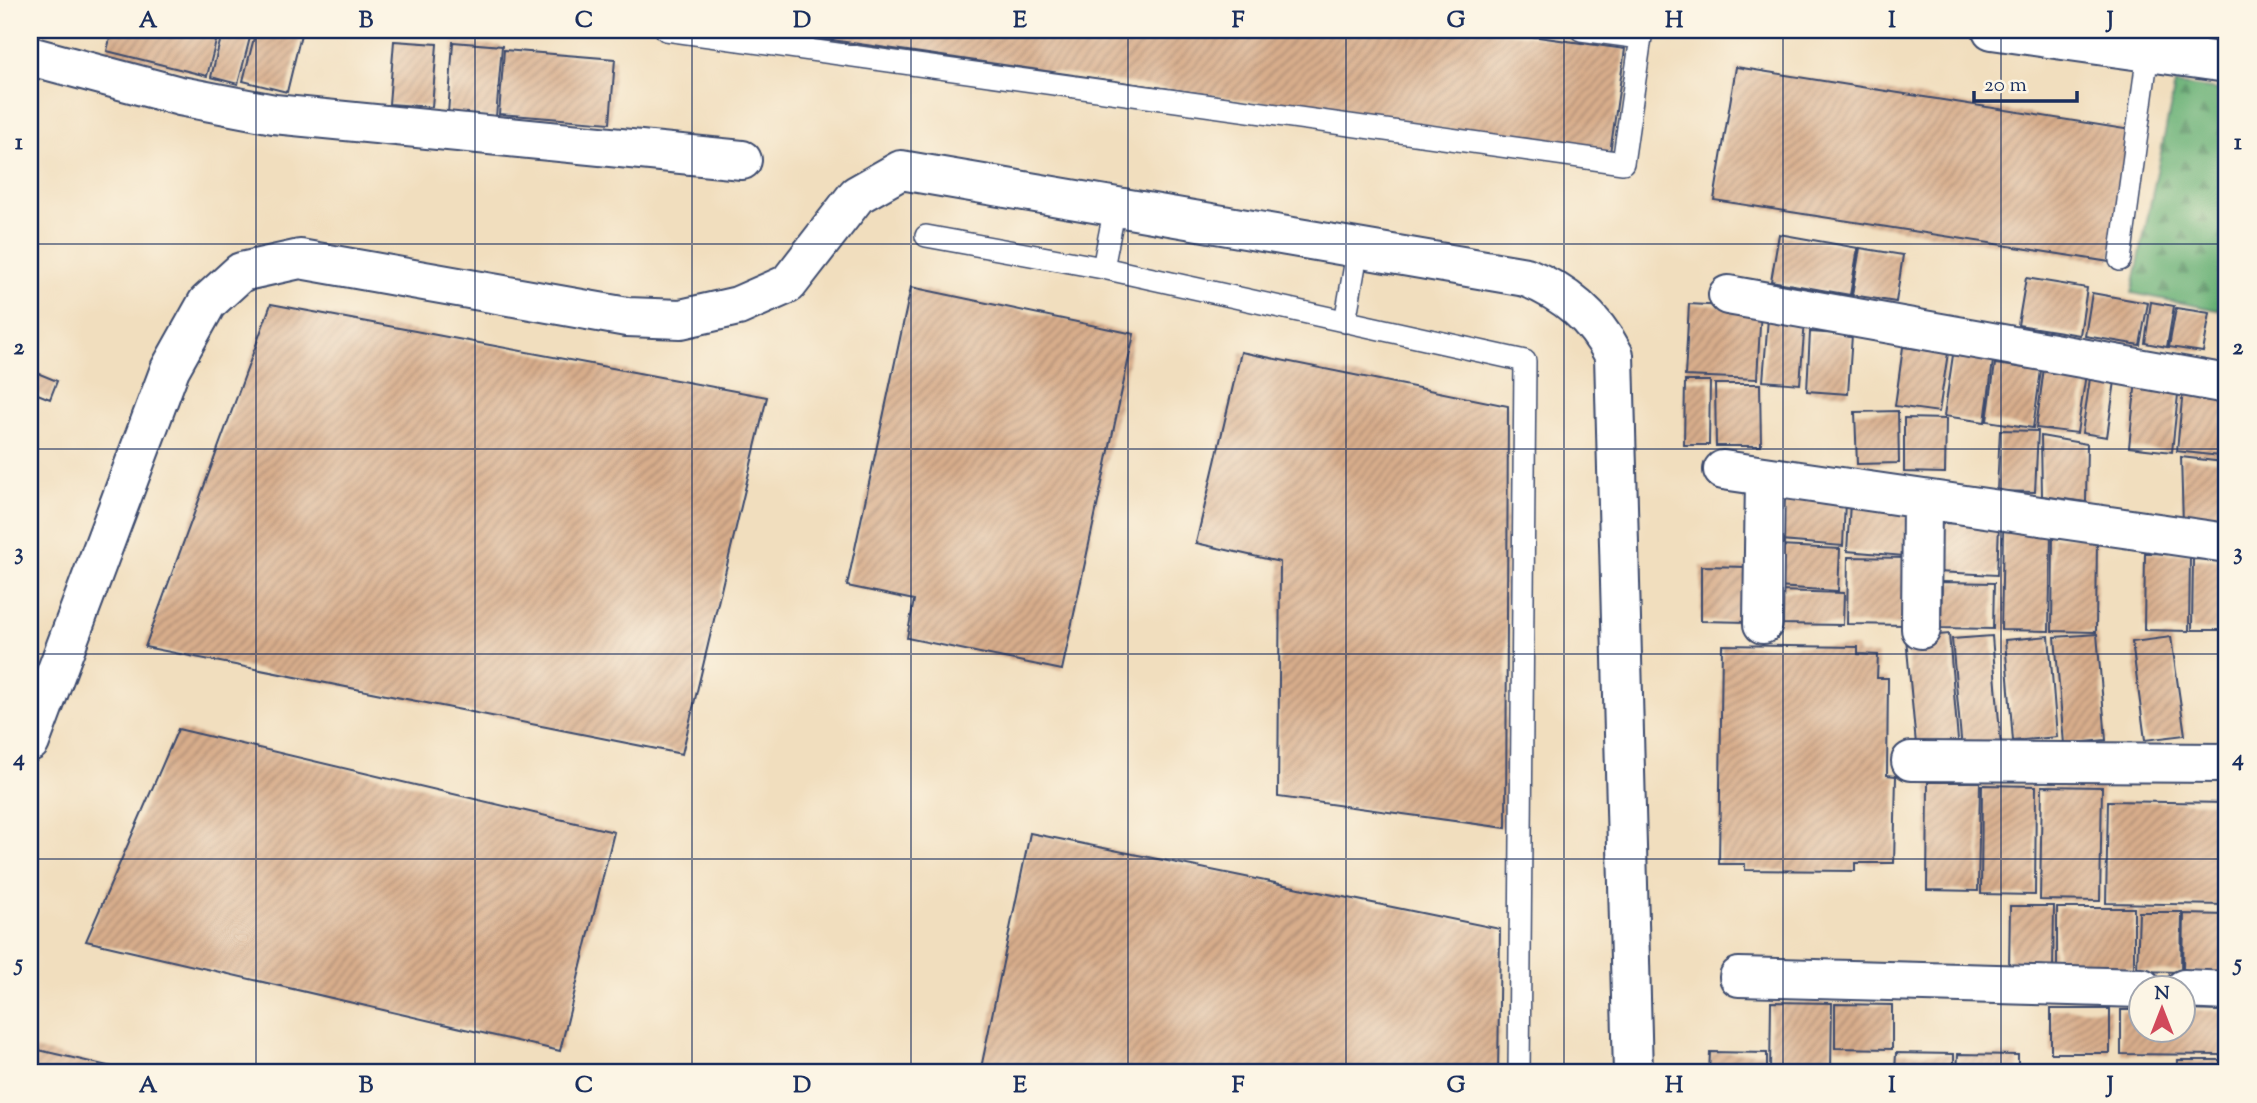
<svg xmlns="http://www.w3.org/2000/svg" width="2257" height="1103" font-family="'Sorts Mill Goudy',serif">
	<defs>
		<pattern id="forest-firs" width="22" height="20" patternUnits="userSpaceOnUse" patternTransform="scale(1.75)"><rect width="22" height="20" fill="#68b075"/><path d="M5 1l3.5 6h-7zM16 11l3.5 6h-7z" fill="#559063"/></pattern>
		<pattern id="building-hatch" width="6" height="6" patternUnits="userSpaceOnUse" patternTransform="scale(1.75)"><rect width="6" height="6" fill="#d8ad8b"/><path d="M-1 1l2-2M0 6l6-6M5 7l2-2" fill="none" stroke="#ae8d75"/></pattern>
	</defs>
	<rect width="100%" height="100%" fill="#fcf5e5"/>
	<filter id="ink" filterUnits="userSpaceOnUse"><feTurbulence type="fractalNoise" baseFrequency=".0143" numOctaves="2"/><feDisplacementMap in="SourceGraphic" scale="14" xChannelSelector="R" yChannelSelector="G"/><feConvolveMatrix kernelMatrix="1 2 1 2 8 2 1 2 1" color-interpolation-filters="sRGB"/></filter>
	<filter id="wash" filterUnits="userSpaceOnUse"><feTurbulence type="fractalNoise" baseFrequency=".00686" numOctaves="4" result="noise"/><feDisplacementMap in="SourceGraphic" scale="28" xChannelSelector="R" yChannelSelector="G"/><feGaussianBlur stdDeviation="1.57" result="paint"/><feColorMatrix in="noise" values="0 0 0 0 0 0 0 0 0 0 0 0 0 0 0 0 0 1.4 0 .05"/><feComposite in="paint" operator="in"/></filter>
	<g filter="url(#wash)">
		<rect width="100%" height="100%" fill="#f1debe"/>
		<path fill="url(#forest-firs)" stroke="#42706a" stroke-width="2" d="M2175 84 2227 91V312L2132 293Z"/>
		<g id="blocks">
			<path fill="url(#building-hatch)" d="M112 30H219L207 76 107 51Z
				M223 30H252L238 84 211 77Z
				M256 30H302L287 92 243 81Z
				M763 30H1488L1625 49 1610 153Z
				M394 41 437 44 432 107 389 104Z
				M453 42 502 46 496 117 448 114Z
				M504 50 615 59 610 123 499 114Z
				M1736 67 2131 130 2110 262 1714 200Z
				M1779 234 1858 248 1850 295 1771 281Z
				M1860 248 1903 255 1896 302 1852 295Z
				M2026 278 2087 288 2080 335 2018 325Z
				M911 287 1134 334 1062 670 907 638 914 600 847 586Z
				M2092 293 2148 303 2140 345 2085 336Z
				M2151 302 2174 306 2167 347 2145 343Z
				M271 304 767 397 682 754 145 647Z
				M1689 304 1761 308 1757 379 1685 376Z
				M2176 308 2210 313 2203 352 2169 347Z
				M1768 318 1805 321 1800 384 1763 381Z
				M1810 332 1852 335 1848 394 1807 391Z
				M1903 347 1948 353 1939 412 1895 406Z
				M1241 352 1508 406 1506 828 1278 797 1280 562 1196 543Z
				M1953 355 1993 361 1985 422 1944 416Z
				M1995 364 2041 370 2033 428 1987 421Z
				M2044 368 2086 374 2077 433 2036 428Z
				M30 370 57 381 50 399 30 391Z
				M2090 378 2115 381 2107 437 2082 433Z
				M2136 380 2179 385 2172 452 2129 447Z
				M1685 381H1710L1709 445H1684Z
				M1715 384H1760L1761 446H1716Z
				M2183 390 2225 394 2219 456 2177 451Z
				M1898 411 1899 463 1857 464 1855 412Z
				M1904 418 1946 419 1945 473 1904 472Z
				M2226 424H2227V459L2221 457Z
				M2000 430 2038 431 2035 492 1997 491Z
				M2041 436 2087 444 2086 502 2042 496Z
				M2181 457 2223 462 2227 494V522L2183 524Z
				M1785 497 1845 501 1843 546 1781 541Z
				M1850 503 1909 508 1904 556 1847 551Z
				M1938 523 1999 525 1997 575 1937 572Z
				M2003 531 2051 532 2049 631 2001 630Z
				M2053 537H2097L2096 632 2052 631Z
				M1779 546 1840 549 1838 591 1777 587Z
				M2145 553 2190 554 2189 631 2144 630Z
				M1848 557 1907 558 1906 625 1847 624Z
				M2193 559 2227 560V630H2192Z
				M1701 566 1749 567 1748 622 1701 621Z
				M1942 582 1994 583 1993 629 1941 628Z
				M1778 591 1844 593 1843 625 1778 624Z
				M1949 634 1958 741 1916 744 1906 638Z
				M2097 634 2106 740 2064 744 2055 637Z
				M1992 636 2001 747 1962 750 1952 639Z
				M2049 636 2057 737 2013 741 2005 640Z
				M2171 637 2185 735 2145 740 2132 642Z
				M1722 645 1858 647V654L1878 655 1877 678H1888L1887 775 1896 776 1894 863H1855V871L1745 870V864H1719Z
				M178 729 614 832 560 1051 86 941Z
				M1928 782H1980L1978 891 1927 890Z
				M1982 785 2036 786 2035 895 1981 894Z
				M2042 786 2102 787 2100 901 2040 900Z
				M2108 801 2227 803V905L2106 903Z
				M1030 833 1500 929 1498 1073H980Z
				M2010 906H2054L2053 971 2009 970Z
				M2057 908H2134V968L2057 967Z
				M2139 912H2182L2181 972 2137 971Z
				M2184 914 2227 915V973L2183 972Z
				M1771 1002 1832 1003 1831 1073H1770Z
				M1835 1004 1892 1005V1049L1835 1048Z
				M2051 1009H2110V1053H2051Z
				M2121 1010H2142V1030H2184V1010L2222 1011 2221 1055 2121 1054Z
				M30 1048 134 1072V1073H30Z
				M1710 1052 1767 1053V1073H1709Z
				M1896 1053 1954 1054V1073H1895Z
				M1958 1054 2018 1055V1073H1957Z
				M2178 1060H2227V1073H2177Z"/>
		</g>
	</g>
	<g filter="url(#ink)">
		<use href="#blocks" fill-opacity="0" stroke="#3b496c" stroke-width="2"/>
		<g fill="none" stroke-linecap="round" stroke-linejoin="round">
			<defs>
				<path id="lane" d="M666 30 1623 163 1642 30
					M1581 30 1641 38
					M926 236 1103 268 1525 361 1519 1073
					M2120 260 2148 52
					M1103 268 1115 207
					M1345 322 1358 248"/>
				<path id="street" d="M30 56 180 96 274 114 742 160
					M1728 295 2227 384
					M1723 470 2227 543
					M1763 624 1765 477
					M1921 629 1922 499
					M30 742 170 369 207 303 241 272 300 259 627 317 681 319 738 306 788 284 857 195 901 170 1526 277C1566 293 1594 317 1614 355L1633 1073
					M1911 761 2227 763
					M1739 977 2142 988
					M2184 989 2227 991"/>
				<path id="secondary" d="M1992 30 2227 63"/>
			</defs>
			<use href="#lane" stroke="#3b496c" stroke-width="24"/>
			<use href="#street" stroke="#3b496c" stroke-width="42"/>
			<use href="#secondary" stroke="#3b496c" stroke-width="42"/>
			<use href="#lane" stroke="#fff" stroke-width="21"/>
			<use href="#street" stroke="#fff" stroke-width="38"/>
			<use href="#secondary" stroke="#fff" stroke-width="38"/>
		</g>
	</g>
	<path fill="none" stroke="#1b2f5e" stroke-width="2" stroke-opacity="0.55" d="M256 30V1073M475 30V1073M692 30V1073M911 30V1073M1128 30V1073M1346 30V1073M1564 30V1073M1783 30V1073M2001 30V1073M30 244H2227M30 449H2227M30 654H2227M30 859H2227"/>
	<rect width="2257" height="1103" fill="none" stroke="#fcf5e5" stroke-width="77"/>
	<g transform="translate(2162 1009)"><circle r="33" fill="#fcf5e5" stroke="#a2a6af" stroke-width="2"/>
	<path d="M0-5L12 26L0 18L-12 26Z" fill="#d1495b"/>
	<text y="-10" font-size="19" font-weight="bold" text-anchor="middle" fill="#1b2f5e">N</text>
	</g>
	<path d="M1974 91v10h103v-10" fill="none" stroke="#1b2f5e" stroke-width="3.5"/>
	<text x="1984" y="91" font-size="21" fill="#1b2f5e" stroke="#fcf5e5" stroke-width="5" paint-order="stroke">20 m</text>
	<rect x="38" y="38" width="2180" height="1026" fill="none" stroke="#1b2f5e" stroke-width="2.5"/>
	<g font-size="23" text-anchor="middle" font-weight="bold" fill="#1b2f5e">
		<text x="148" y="27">A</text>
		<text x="366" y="27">B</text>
		<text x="584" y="27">C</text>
		<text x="802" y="27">D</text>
		<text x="1020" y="27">E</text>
		<text x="1238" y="27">F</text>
		<text x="1456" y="27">G</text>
		<text x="1674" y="27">H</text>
		<text x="1892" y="27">I</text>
		<text x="2110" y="27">J</text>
		<text x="19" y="149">1</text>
		<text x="2238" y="149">1</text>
		<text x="19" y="354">2</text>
		<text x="2238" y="354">2</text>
		<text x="19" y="559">3</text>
		<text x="2238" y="559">3</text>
		<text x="19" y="765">4</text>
		<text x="2238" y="765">4</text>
		<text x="19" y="970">5</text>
		<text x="2238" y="970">5</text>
		<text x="148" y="1092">A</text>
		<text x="366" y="1092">B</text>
		<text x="584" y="1092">C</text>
		<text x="802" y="1092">D</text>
		<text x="1020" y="1092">E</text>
		<text x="1238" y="1092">F</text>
		<text x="1456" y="1092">G</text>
		<text x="1674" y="1092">H</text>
		<text x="1892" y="1092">I</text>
		<text x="2110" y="1092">J</text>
	</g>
</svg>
